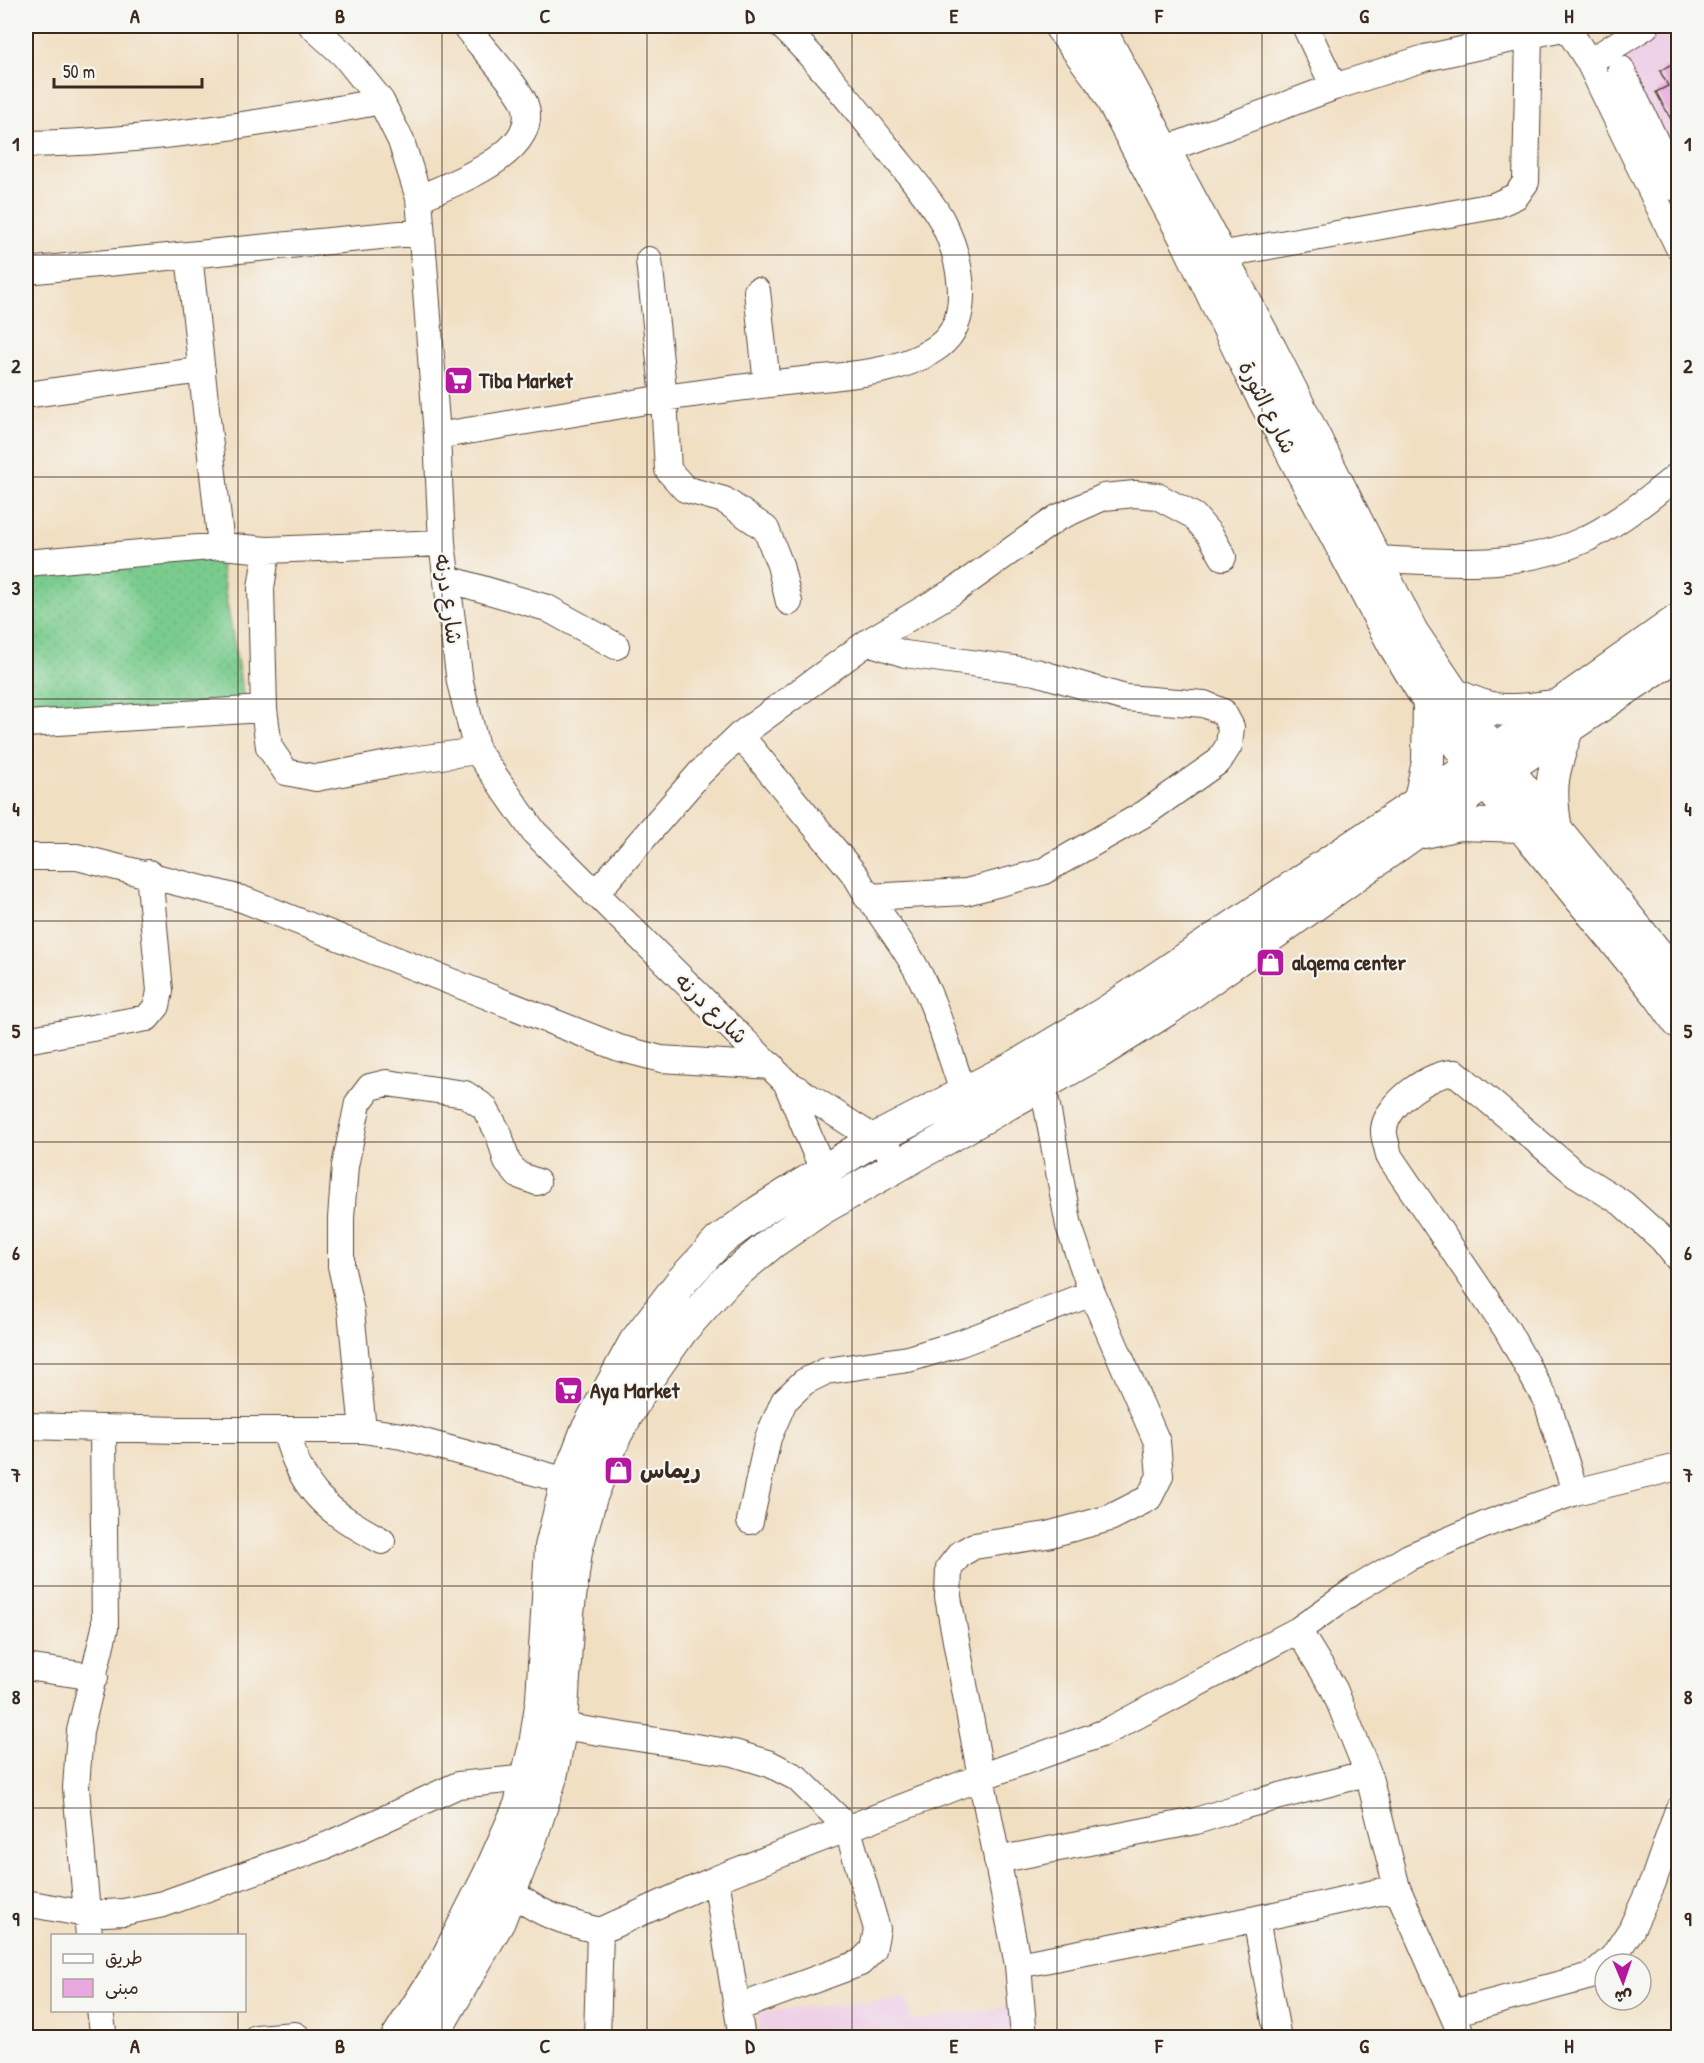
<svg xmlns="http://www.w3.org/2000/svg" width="1704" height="2063" font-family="'Patrick Hand','Playpen Sans Arabic',sans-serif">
	<defs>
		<pattern id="grass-dots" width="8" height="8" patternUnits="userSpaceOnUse" patternTransform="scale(1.5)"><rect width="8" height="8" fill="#7acc8e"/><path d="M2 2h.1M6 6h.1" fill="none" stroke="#6aaf7a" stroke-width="1.8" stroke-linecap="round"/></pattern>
	</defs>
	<rect width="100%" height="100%" fill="#f6f6f2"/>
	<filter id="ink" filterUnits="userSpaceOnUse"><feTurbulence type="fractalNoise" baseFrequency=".0167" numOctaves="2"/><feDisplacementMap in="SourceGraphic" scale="12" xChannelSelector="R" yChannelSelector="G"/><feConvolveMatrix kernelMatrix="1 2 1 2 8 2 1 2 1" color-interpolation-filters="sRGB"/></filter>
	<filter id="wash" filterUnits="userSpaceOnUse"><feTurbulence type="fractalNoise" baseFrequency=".008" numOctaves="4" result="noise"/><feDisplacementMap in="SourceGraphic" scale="24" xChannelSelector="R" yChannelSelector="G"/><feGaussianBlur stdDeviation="1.35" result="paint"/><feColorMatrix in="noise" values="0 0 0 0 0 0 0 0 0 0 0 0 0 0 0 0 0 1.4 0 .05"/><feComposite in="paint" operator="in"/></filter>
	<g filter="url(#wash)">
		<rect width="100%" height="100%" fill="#f1dfc2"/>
		<path fill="#eed0e7" d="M1662 26H1678V222L1601 65Z
			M908 1998 911 2021 1008 2006 1011 2037H761L758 2012Z"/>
		<path fill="url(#grass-dots)" stroke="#5a7b56" stroke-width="1.5" d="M218 553 245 706 26 719V570Z"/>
		<g id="blocks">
			<path fill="#e9a8de" d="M1678 60V132L1656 92 1668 86 1660 71Z"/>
		</g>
	</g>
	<g filter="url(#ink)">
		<use href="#blocks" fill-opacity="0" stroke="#564537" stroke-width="1.5"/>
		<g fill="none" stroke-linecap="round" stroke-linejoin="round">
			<defs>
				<path id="minor" d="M312 26 344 55 381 101 401 141 419 198 437 436 442 543 460 682 477 751 534 832 786 1082 875 1139 902 1162
					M1305 26 1334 87
					M1566 26 1589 62 1678 246
					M1589 62 1646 26
					M1621 69 1678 189
					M26 144C145 142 263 124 381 101
					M1164 150 1334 87 1425 58 1567 27
					M419 198C452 184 545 151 524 102 516 84 479 44 465 26
					M189 255 221 546
					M1202 258 1494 206 1516 196 1526 182 1529 34
					M649 260 664 398C707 392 751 386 794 381 841 375 900 375 939 346 976 318 959 253 941 219 926 193 904 169 886 146 853 105 820 63 782 26
					M26 271 421 232
					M757 291 767 384
					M26 395 202 370
					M437 436 664 398 668 470 685 489 724 500 766 529 780 565 789 602
					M1376 559C1448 562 1522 570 1588 538 1621 521 1650 498 1678 475
					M26 563 221 546 267 550 442 543
					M448 579 547 608 616 646
					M264 709 269 747 286 772 316 778 404 761 477 751
					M26 724 264 709 261 588 267 550
					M740 735 856 876C872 905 893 930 910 958 935 998 947 1047 963 1091
					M26 857H77L242 899 619 1048 661 1059 772 1066
					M595 894 700 773 740 735 868 642 954 591 1057 518 1104 497 1135 494 1157 496 1194 516 1211 536 1223 557
					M867 897 966 892 1042 872 1144 814 1219 761 1229 745 1231 727 1223 712 1204 704 1125 698 1036 672 905 654 868 642
					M26 1040 147 1018 157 1006 160 991 149 873
					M786 1082 830 1187
					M26 1426 178 1430H285C303 1494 326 1510 382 1541
					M285 1430H363L402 1436 567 1481
					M363 1430 351 1311 341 1266V1218L345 1166 358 1103 370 1087 387 1083 465 1094 484 1107 499 1134 507 1162 518 1175 537 1182
					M1575 1492 1547 1402 1507 1330 1389 1156C1388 1148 1383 1137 1384 1129 1387 1103 1432 1071 1456 1073L1576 1174 1622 1203 1662 1239 1678 1259
					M750 1521 768 1438 784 1401 804 1382 826 1371 908 1359 961 1343 1092 1293
					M1298 1630 1334 1689 1368 1773 1397 1888 1452 2013 1591 1976 1613 1957 1631 1930 1653 1882 1678 1810
					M26 1667 95 1677
					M561 1726 734 1753 770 1764 797 1778 847 1827 877 1929 873 1950 860 1963 737 2008
					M997 1860 1196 1821 1246 1805 1368 1773
					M495 1880C534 1911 552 1919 600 1931L597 2038
					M26 1903 86 1914 124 1912 163 1904 328 1845 458 1785 527 1778
					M1256 1919 1278 2038
					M600 1931 716 1879
					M89 1936 76 1788 80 1731 105 1628 103 1429
					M1018 1965 981 1777 1106 1732 1298 1630 1356 1589 1409 1557 1489 1523 1575 1492 1678 1467
					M100 2010 104 2038
					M1452 2013 1463 2038
					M256 2038 295 2035 299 2038
					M742 2038 716 1879 981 1777 948 1597 949 1568 960 1554 974 1546 1047 1535 1110 1518 1149 1498 1160 1476 1157 1442 1092 1293 1069 1226 1043 1085
					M1024 2038 1018 1965 1256 1919 1397 1888"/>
				<path id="major" d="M1060 26 1103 83 1187 241 1252 377 1394 645 1429 702 1471 764 1659 995 1678 1022
					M1093 26 1104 37 1271 350 1412 632 1493 752 1678 979
					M1456 695C1495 714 1510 712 1553 706
					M1420 799 1428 762 1429 702
					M1556 829C1548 786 1553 770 1567 730
					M1425 832 1459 824 1521 826
					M397 2038 443 1966 489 1875 520 1805 535 1745 542 1699 551 1547 567 1481 586 1432 635 1342 681 1282 719 1241 760 1211 875 1139 1018 1065 1108 1011 1493 752 1678 620
					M431 2038 499 1921 531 1838 551 1777 561 1726 568 1613 576 1551 591 1497 616 1434 648 1378 682 1330 726 1281 773 1242 821 1209 1098 1053 1168 1009 1485 783 1678 654"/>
			</defs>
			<use href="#minor" stroke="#564537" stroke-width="28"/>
			<use href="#major" stroke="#564537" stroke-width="34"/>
			<use href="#minor" stroke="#fff" stroke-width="26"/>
			<use href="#major" stroke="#fff" stroke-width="32"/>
		</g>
	</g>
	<path fill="none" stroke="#3b2a1e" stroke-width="1.5" stroke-opacity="0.55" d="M238 26V1936M442 26V2038M647 26V2038M852 26V2038M1057 26V2038M1262 26V2038M1466 26V2038M26 255H1678M26 477H1678M26 699H1678M26 921H1678M26 1142H1678M26 1364H1678M26 1586H1678M26 1808H1678M238 2010V2038"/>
	<defs>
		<symbol id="supermarket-square" viewBox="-11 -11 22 22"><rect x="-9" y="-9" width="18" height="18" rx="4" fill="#b5179e" stroke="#f6f6f2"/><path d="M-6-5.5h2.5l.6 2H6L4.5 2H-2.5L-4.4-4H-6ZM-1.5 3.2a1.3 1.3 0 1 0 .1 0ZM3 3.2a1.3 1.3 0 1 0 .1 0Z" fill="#fff"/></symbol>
		<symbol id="shop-square" viewBox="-11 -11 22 22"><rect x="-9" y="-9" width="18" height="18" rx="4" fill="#b5179e" stroke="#f6f6f2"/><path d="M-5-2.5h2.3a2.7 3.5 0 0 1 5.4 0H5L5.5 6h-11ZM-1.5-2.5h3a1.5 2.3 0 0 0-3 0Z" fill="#fff"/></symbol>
	</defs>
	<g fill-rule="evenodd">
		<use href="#supermarket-square" x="442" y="364" width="33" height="33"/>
		<use href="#shop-square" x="1254" y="946" width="33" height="33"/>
		<use href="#supermarket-square" x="552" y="1374" width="33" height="33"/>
		<use href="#shop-square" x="602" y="1454" width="33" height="33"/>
	</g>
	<g text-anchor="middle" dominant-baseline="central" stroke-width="4.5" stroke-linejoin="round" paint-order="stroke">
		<g font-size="22" font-weight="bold" fill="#3b2a1e" stroke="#f6f6f2" text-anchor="start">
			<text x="479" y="380">Tiba Market</text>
			<text x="1292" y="962">alqema center</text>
			<text x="590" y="1390">Aya Market</text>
			<text x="640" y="1470">ريماس</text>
		</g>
		<g font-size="22" fill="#3b2a1e" stroke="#f6f6f2">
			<text transform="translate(1268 407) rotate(63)">شارع الثورة</text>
			<text transform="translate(449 599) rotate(82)">شارع درنه</text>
			<text transform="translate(712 1008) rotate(44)">شارع درنه</text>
		</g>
	</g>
	<rect width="1704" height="2063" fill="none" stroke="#f6f6f2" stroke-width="66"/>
	<rect x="51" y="1934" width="195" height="78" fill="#f6f6f2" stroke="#aba49d" stroke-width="1.5"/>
	<rect x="63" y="1954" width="30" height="9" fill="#ffffff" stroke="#aba49d" stroke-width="1.5"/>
	<text x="105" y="1964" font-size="18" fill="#3b2a1e">طريق</text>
	<rect x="63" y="1979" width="30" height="18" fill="#e9a8de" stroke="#aba49d" stroke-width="1.5"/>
	<text x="105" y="1994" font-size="18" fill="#3b2a1e">مبنى</text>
	<g transform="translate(1623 1982) rotate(178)"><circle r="28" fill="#f6f6f2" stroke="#aba49d" stroke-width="1.5"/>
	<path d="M0-4.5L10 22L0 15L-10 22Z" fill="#b5179e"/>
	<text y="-9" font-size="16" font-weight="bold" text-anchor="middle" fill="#3b2a1e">ش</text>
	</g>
	<path d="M54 78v9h148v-9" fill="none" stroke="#3b2a1e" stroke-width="3"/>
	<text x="63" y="78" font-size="18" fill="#3b2a1e" stroke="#f6f6f2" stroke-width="4.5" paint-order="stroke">50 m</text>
	<rect x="33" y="33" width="1638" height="1997" fill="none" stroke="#3b2a1e" stroke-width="2"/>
	<g font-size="20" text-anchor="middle" font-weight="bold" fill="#3b2a1e">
		<text x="135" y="23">A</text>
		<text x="340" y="23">B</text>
		<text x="545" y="23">C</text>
		<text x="750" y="23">D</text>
		<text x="954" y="23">E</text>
		<text x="1159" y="23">F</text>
		<text x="1364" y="23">G</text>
		<text x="1569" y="23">H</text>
		<text x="16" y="151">1</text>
		<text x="1688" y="151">1</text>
		<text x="16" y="373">2</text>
		<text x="1688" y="373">2</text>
		<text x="16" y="595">3</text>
		<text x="1688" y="595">3</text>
		<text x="16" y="816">4</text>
		<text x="1688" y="816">4</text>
		<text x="16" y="1038">5</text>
		<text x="1688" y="1038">5</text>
		<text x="16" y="1260">6</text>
		<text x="1688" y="1260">6</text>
		<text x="16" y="1482">7</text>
		<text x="1688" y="1482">7</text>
		<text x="16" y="1704">8</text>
		<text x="1688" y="1704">8</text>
		<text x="16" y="1926">9</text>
		<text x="1688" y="1926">9</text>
		<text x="135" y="2053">A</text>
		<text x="340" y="2053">B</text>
		<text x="545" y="2053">C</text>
		<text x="750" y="2053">D</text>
		<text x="954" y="2053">E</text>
		<text x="1159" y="2053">F</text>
		<text x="1364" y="2053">G</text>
		<text x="1569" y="2053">H</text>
	</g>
</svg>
